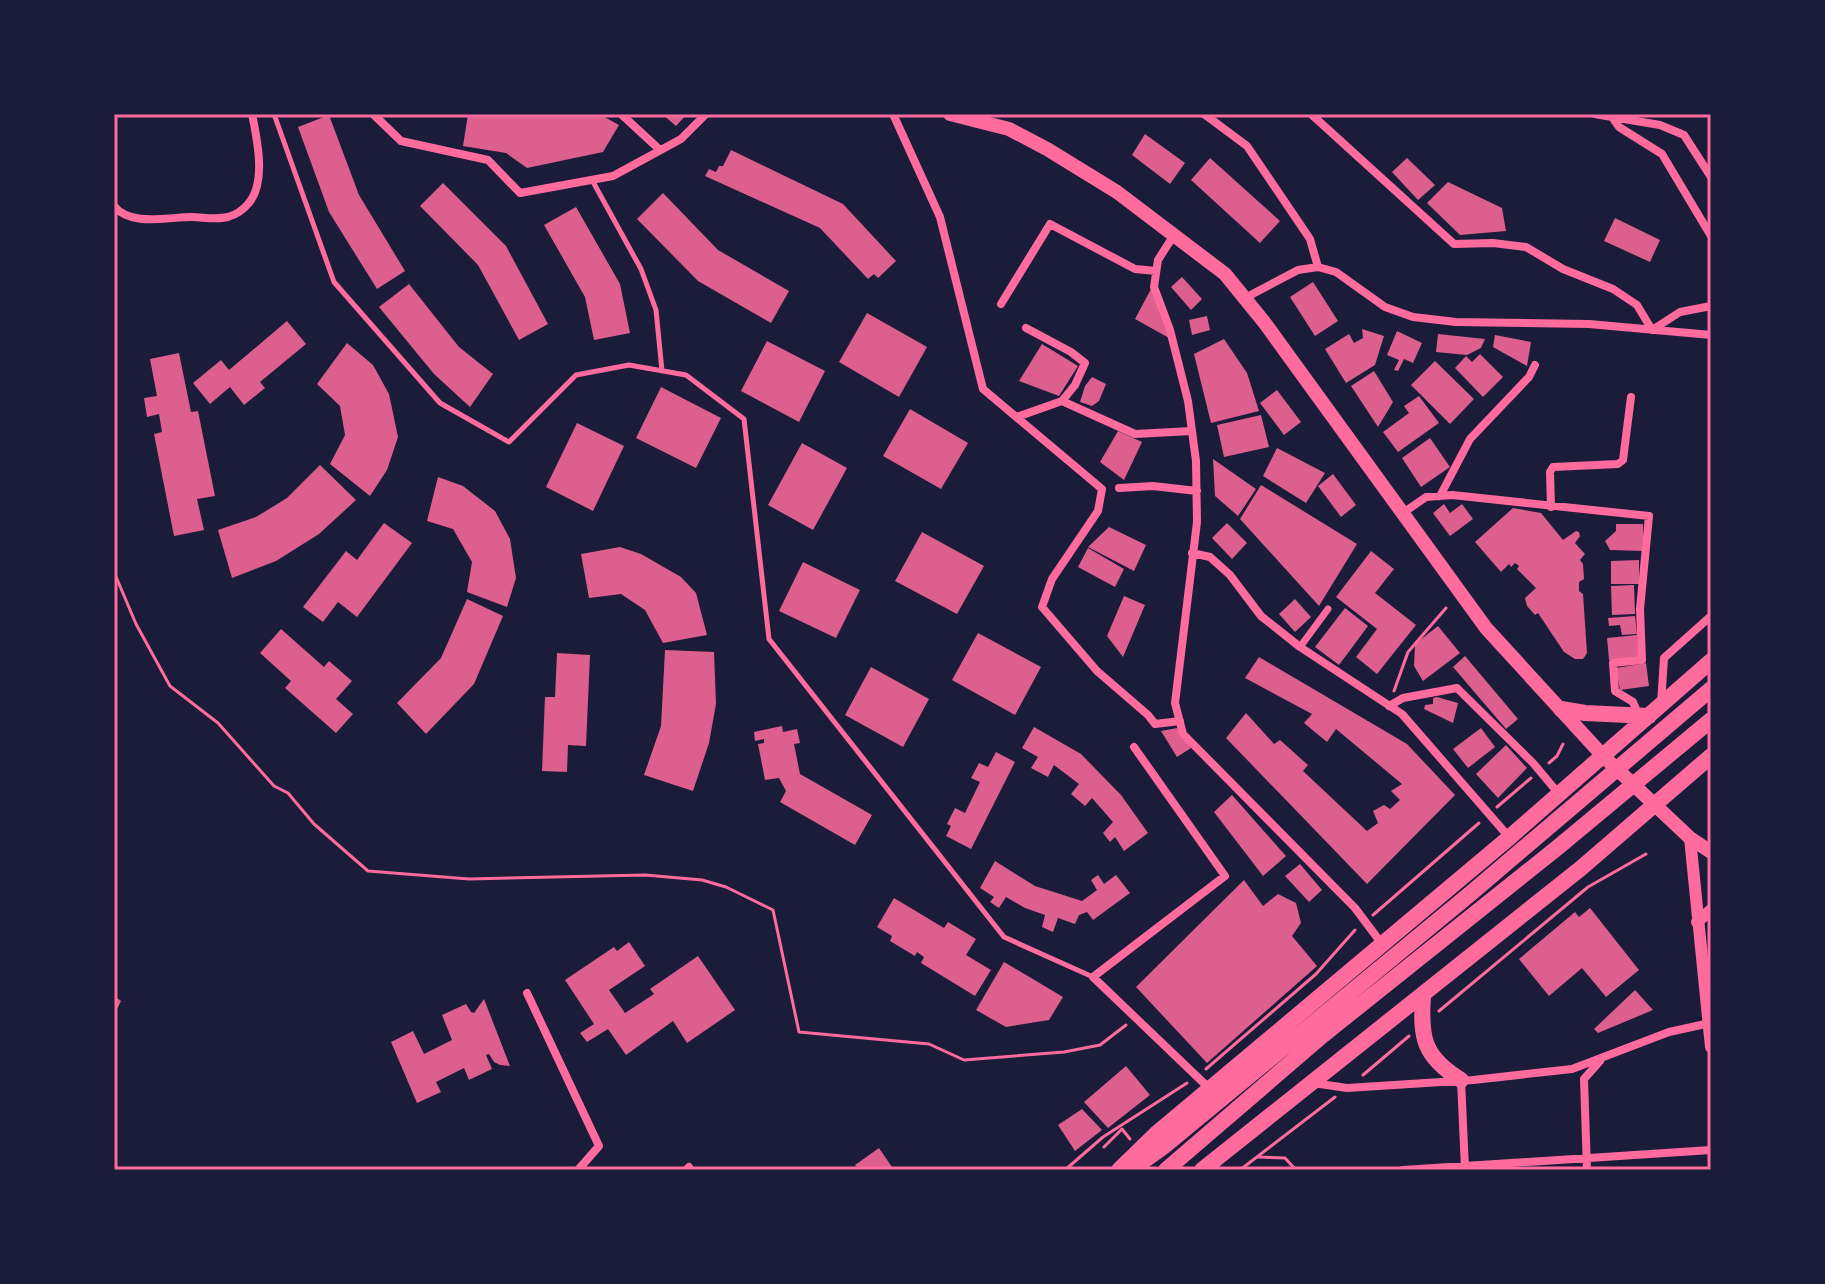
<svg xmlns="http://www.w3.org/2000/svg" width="1825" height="1284" font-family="Lato,sans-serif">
	<rect width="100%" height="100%" fill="#1b1b3a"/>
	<path fill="#dd5f8e" d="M468 114H599L619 125 603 152 527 168 506 153 463 146Z
		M662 114H687L676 126Z
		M329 115 359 195 405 271 377 289 329 212 298 127Z
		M1145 134 1185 163 1170 184 1132 155Z
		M731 150 843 204 896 261 878 278 874 274 868 279 820 228 705 176 709 169 716 172 719 166H723Z
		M1210 158 1280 221 1260 243 1191 180Z
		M1407 158 1435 185 1418 200 1392 172Z
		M1448 182 1502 208 1506 231 1460 235 1427 203Z
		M443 183 506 246 548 324 519 340 478 265 420 206Z
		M663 193 718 250 789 291 771 323 698 281 637 219Z
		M576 207 620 284 630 333 594 340 585 297 544 225Z
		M1615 218 1660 240 1650 262 1604 241Z
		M1182 277 1202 299 1191 310 1171 287Z
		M1313 282 1338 321 1315 336 1290 297Z
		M409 284 459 347 493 374 470 407 434 374 379 307Z
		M1151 289 1169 338 1135 319Z
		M867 313 927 347 899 397 839 362Z
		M1207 316 1210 330 1192 335 1189 320Z
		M287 321 306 344 260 382 265 388 244 405 230 387 210 404 193 383 221 360 229 370Z
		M1362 329 1384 336 1375 365 1346 383 1325 349 1349 334 1354 343 1363 338Z
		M1397 331 1422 343 1413 363 1404 359 1398 371 1394 370 1399 360 1387 355Z
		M1438 334 1485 339 1481 348 1467 355 1436 352Z
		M1495 335 1531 342 1527 366 1493 347Z
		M1224 339 1247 373 1259 411 1211 423 1194 354Z
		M767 341 825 371 799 422 741 391Z
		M347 343 373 365 389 394 398 437 387 470 370 496 330 464 345 435 340 406 317 384Z
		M1042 344 1078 366 1059 396 1019 381Z
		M179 353 191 412 198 411 215 496 197 499 204 530 174 536 154 434 162 432 159 414 147 417 144 398 157 396 150 359Z
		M1480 354 1503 377 1483 397 1455 368 1466 356 1472 362Z
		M1435 361 1474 399 1450 424 1411 385Z
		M1374 371 1393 402 1378 427 1351 386Z
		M1092 377 1106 384 1099 401 1092 406 1080 402 1085 386Z
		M661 387 721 418 696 468 636 438Z
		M1277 390 1301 422 1284 435 1260 403Z
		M1419 396 1439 423 1398 452 1383 432 1409 413 1404 406Z
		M910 409 968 443 941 489 883 456Z
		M1261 415 1269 447 1224 457 1217 425Z
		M577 423 624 446 593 511 546 487Z
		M1118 431 1142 442 1124 480 1100 462Z
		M1430 438 1450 467 1421 487 1402 458Z
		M802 443 847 468 813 530 768 505Z
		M1277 448 1325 473 1306 503 1263 476Z
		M1213 459 1256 489 1238 516 1215 496Z
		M320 465 356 500 319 534 276 561 232 578 218 530 256 517 287 498Z
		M1333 474 1356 505 1341 517 1318 486Z
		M438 477 463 486 495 511 510 539 516 578 507 607 467 592 472 562 453 529 427 521Z
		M1261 485 1357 544 1319 606 1240 519Z
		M1444 504 1450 513 1462 504 1473 519 1450 536 1433 513Z
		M1513 508 1541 513 1563 540 1576 531 1579 532 1580 536 1575 543 1585 554 1580 560 1583 564 1584 579 1579 582V591L1583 594 1587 653 1583 659H1575L1564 652 1538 613 1535 615 1527 606 1525 598 1536 588 1517 569 1519 566 1515 563 1511 567 1509 564 1501 572 1475 542Z
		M384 523 412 543 357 617 338 602 323 622 303 607 346 551 357 560Z
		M1227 523 1247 543 1232 559 1212 538Z
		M1616 524H1643V551L1610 550 1605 541 1616 531Z
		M1109 527 1146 545 1134 571 1088 547Z
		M922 532 984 566 957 614 895 581Z
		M620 547 641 554 681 577 696 593 707 635 663 643 645 610 621 594 589 598 581 554Z
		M1088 548 1124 569 1115 587 1078 567Z
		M1371 551 1394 569 1375 593 1416 625 1377 674 1356 657 1377 629 1336 597Z
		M1639 560V584H1611V561Z
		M803 562 860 590 836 638 779 611Z
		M1634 585 1635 614 1612 615 1611 586Z
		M1124 596 1145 605 1123 657 1107 636Z
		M467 599 503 616 474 684 426 734 397 703 441 658Z
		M1295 599 1311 617 1295 632 1279 614Z
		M1345 608 1368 626 1339 665 1315 647Z
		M1635 616 1637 634 1622 635 1620 625 1609 626 1608 618Z
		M1438 626 1460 653 1423 681 1414 666 1415 644Z
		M281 629 324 667 329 661 352 681 336 699 353 714 336 733 285 688 291 681 260 653Z
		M978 633 1041 667 1015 715 952 680Z
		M1637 635 1639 658 1609 660 1607 638Z
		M665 650 714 652 716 704 709 743 693 791 644 775 661 726Z
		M557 653 590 655 586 746 568 745 567 772 542 771 545 697H555Z
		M1465 656 1518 719 1506 729 1453 667Z
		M1259 657 1407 744 1455 795 1367 884 1226 738 1246 713 1274 744 1280 740 1308 765 1303 771 1367 831 1378 823 1373 811 1384 805 1390 809 1400 800 1391 791 1402 784 1336 729 1327 742 1304 723 1312 714 1245 678Z
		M1646 663 1649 686 1620 690 1616 668Z
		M871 667 929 699 903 747 845 715Z
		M1437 697 1458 703 1453 723 1424 709 1425 705 1433 704V698Z
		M782 726 783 732 797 729 800 743 794 744 800 774 872 815 855 845 780 802 786 791 779 778 765 780 758 744 764 743V739L755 741 754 732Z
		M1034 727 1081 754 1121 795 1148 833 1124 851 1115 837 1110 842 1103 833 1113 822 1092 798 1085 806 1071 794 1079 784 1054 765 1048 777 1031 768 1038 757 1022 748Z
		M1177 728 1191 748 1177 757 1161 731Z
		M1481 728 1495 747 1468 768 1453 749Z
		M1506 745 1527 768 1498 798 1476 774Z
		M996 752 1015 762 971 849 946 836 951 826 947 824 955 808 965 813 980 782 971 778 979 763 988 767Z
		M1232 795 1286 856 1263 876 1214 812Z
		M995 861 1035 886 1082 901 1097 890 1091 880 1098 875 1104 884 1116 875 1130 893 1093 920 1087 912 1079 915 1075 924 1058 918 1053 932 1042 927 1045 915 1025 908 1006 897 999 908 990 902 994 897 980 888Z
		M1300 864 1322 890 1309 902 1285 876Z
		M1244 880 1263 906 1278 894 1296 903 1301 923 1292 936 1317 966 1207 1063 1136 987Z
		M894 898 944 928 948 922 976 939 966 955 991 970 975 996 921 963 924 957 917 952 915 956 890 941 892 936 877 927Z
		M1590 908 1639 970 1606 997 1582 968 1549 996 1519 959 1575 912 1579 917Z
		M629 942 645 966 609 990 625 1013 654 994 650 989 698 956 735 1010 687 1043 673 1021 626 1055 608 1029 587 1042 580 1033 594 1024 565 980 614 947 617 951Z
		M1004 962 1063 997 1049 1020 1006 1027 976 1010Z
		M1635 990 1653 1010 1598 1033 1594 1029Z
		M114 996 121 1001 114 1015Z
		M484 999 510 1066 500 1065 494 1062 489 1054 486 1055 492 1069 469 1080 464 1068 436 1082 441 1092 417 1103 391 1042 413 1031 424 1054 452 1040 442 1015 466 1004 471 1012 474 1013Z
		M1126 1066 1150 1095 1108 1128 1084 1102Z
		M1082 1109 1102 1130 1075 1151 1058 1125Z
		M879 1148 894 1170H859L855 1165Z"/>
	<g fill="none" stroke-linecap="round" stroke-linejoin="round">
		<path stroke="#ff6b9d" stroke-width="3" d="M114 572 136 624 170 686 218 723 274 786 288 793 314 824 368 871 469 879 645 875 702 880 726 887 773 910 799 1032 929 1044 964 1060 1064 1052 1100 1045 1126 1025
			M1394 691 1408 652 1446 608
			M1549 763 1557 756 1563 744
			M1497 807 1531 778
			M1373 915 1479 823
			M1439 1011 1588 887 1646 854
			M1206 1069 1316 974 1355 930
			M1363 1075 1409 1036
			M1104 1147 1122 1129 1130 1139
			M1258 1157 1285 1158 1296 1170
			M1065 1170 1103 1137 1187 1083
			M1240 1170 1335 1097"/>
		<path stroke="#ff6b9d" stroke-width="5" d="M274 114 334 282 440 403 509 442 576 375 629 365 686 375 744 419 769 639 1004 937 1093 977
			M592 180 641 269 656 310 662 371"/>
		<path stroke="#ff6b9d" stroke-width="7" d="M1300 647 1328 609"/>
		<path stroke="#ff6b9d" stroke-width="8" d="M373 114 401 141 488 160 520 193 613 176 681 139 706 114
			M621 114 660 150
			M893 114 940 217 983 389 1102 489 1098 511 1052 579 1042 607 1097 671 1148 715 1155 724 1180 721
			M1204 114 1247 146 1310 239 1318 267
			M1311 114 1454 244 1493 243 1526 247 1563 269 1613 289 1637 305 1652 330 1680 312 1711 306
			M1595 114 1612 117 1619 127 1662 154 1711 236
			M1612 117 1660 125 1684 135 1711 177
			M114 206C131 227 167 217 191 217 203 217 216 220 228 217 235 215 243 210 248 204 267 183 257 139 252 114
			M1174 235 1158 260 1154 287 1170 330 1188 401 1196 461 1197 522 1175 703 1183 734 1355 908 1382 944
			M1245 298 1298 270 1318 267 1336 272 1385 307 1413 317 1456 322 1589 324 1711 335
			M1001 304 1050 224 1135 269 1156 271
			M1026 328 1071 352 1085 363 1075 385 1062 401
			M1017 417 1062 401 1135 434 1192 431
			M1119 488 1153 486 1197 491
			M1440 496 1470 439 1529 377 1535 365
			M1551 507 1550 472 1553 467 1618 464 1623 460 1631 397
			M1403 513 1426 497 1452 495 1649 516 1640 609 1642 660 1613 663 1615 691 1633 702 1639 716
			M1192 553 1210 557 1230 575 1261 616 1300 647 1402 714 1509 837
			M1661 704 1664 658 1711 616
			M1389 706 1403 698 1457 688 1533 763 1559 794
			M1134 747 1225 876 1093 977 1210 1089
			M527 993 599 1146 578 1170
			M1461 1080 1465 1169
			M1313 1083 1347 1088 1473 1080 1572 1069 1669 1032 1710 1023
			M686 1170 689 1167
			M1403 1170 1711 1150
			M1587 1170 1584 1079 1600 1061"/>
		<path stroke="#ff6b9d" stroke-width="12" d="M1690 838 1711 1047
			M1697 922 1711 910"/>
		<path stroke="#ff6b9d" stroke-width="14" d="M950 114 1009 129 1047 149 1117 192 1225 274 1264 322 1486 628 1604 757 1690 838 1711 852"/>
		<path stroke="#ff6b9d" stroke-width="16" d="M1561 709 1585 713 1649 716
			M1423 996C1420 1039 1424 1057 1461 1080
			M1119 1170 1156 1134 1510 837 1711 661
			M1131 1170 1163 1147 1470 894 1711 689
			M1166 1170 1323 1035 1557 848 1711 720
			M1202 1170 1580 869 1711 756"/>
	</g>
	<rect width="1825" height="1284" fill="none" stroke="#1b1b3a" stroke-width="232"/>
	<rect x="116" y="116" width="1593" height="1052" fill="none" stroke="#ff6b9d" stroke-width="3"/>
</svg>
